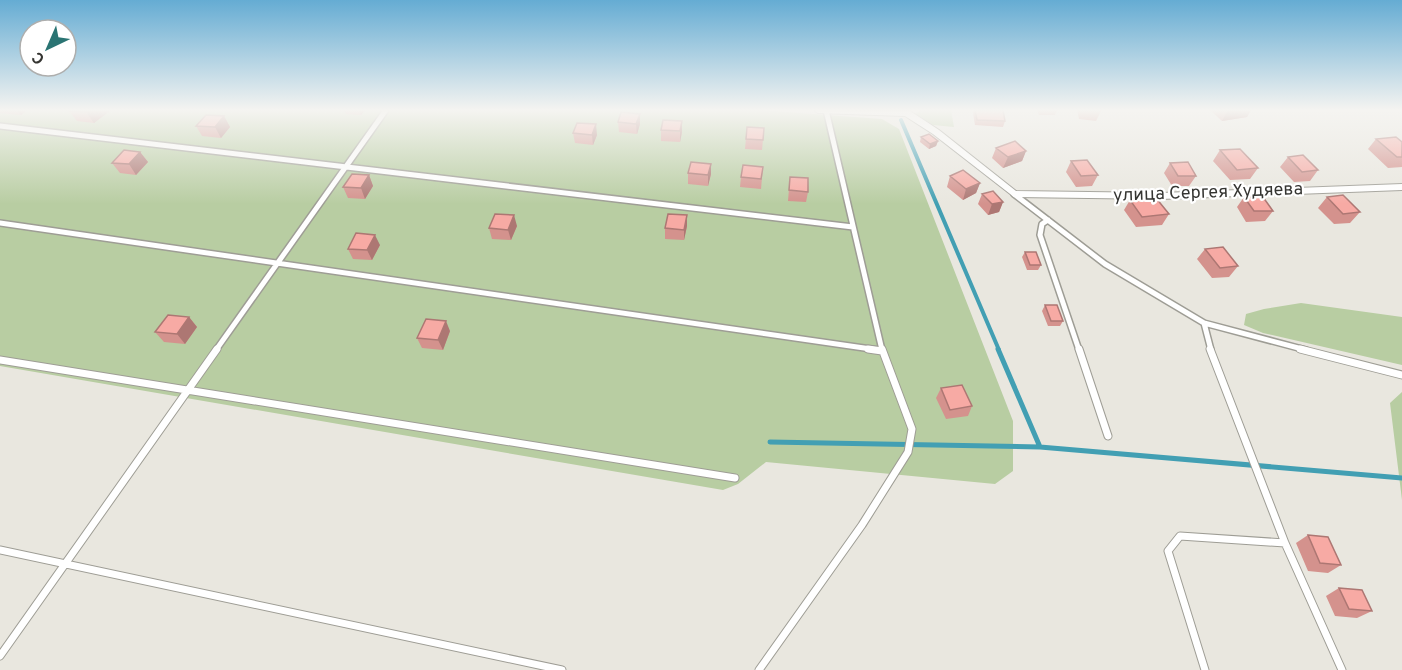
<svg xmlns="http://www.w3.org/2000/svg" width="1402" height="670" font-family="Overpass,sans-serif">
	<rect width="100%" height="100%" fill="#e9e7df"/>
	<path fill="#b8cda2" d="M0 110H757L882 119 899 129 1013 421V471L995 484 766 462 738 484 723 490 0 366Z
		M921 110H951L954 127 933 125 915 114Z
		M1301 303 1402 317V365L1263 333 1244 325 1246 314 1264 309Z
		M1402 392V500L1390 403Z"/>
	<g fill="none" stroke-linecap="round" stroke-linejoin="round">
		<path stroke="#429fb3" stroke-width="4" d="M901 120 999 350"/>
		<path stroke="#429fb3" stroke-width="5" d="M998 349 1040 447
			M770 442 1040 447 1402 478"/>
		<defs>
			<path id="lane-far1" d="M826 110 882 350
				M0 126 853 227
				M1014 194 1105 264 1204 323 1306 350
				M1048 220 1042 224 1040 235 1079 350
				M0 223 878 350
				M1204 323 1211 350
				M216 350 386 110"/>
			<path id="lane" d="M868 349 882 351
				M1079 349 1108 436
				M1210 349 1285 543 1342 670
				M1300 349 1402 375
				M0 360 735 478
				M0 550 562 670
				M0 656 217 349
				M759 670 862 525 908 452 912 429 882 349
				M1205 670 1168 551 1180 536 1285 543"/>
			<path id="street" d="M814 110 910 111 939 130 1016 191 1161 193 1402 184V190L1161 199 1014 197 933 134 905 116 818 113Z"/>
		</defs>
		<use href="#lane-far1" stroke="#9e9d95" stroke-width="8"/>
		<use href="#lane" stroke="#9e9d95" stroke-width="9"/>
		<use href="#street" stroke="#9e9d95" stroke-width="2"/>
		<use href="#lane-far1" stroke="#fff" stroke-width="5"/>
		<use href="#lane" stroke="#fff" stroke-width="7"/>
		<use href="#street" fill="#fff" fill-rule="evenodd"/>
	</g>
	<path fill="#d4928d" d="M0 110H27L21 115 0 113Z
		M69 110H111L94 123 77 121 69 111Z
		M344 110H365L361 115 346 114Z
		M974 110H1003L1005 121 1003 127 975 125 973 113Z
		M1037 110H1057L1055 115H1039Z
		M1077 110H1100L1101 111 1096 121 1079 119Z
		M1210 110H1251L1247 117 1222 121Z
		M640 114V124L637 134 619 132 618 122Z
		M224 116 230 127 221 138 202 136 196 126Z
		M747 127 764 128 762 150 745 149Z
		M661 130 682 132 680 142 661 141Z
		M573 133 597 135 593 145 575 143Z
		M921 137 938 141 936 146 929 149 920 142Z
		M1376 139 1402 142V167L1388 168 1368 149Z
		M996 148 1026 151 1022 161 1003 168 992 158Z
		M1220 150 1258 168 1250 179 1230 180 1213 161Z
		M140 152 148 162 136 175 120 173 112 163Z
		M1288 157 1318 170 1310 181 1294 182 1280 167Z
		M1071 161 1098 175 1092 186 1076 187 1066 172Z
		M1170 163 1196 176 1189 186H1172L1164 173Z
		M763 167 761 189 740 187 741 177Z
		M688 173 711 174 708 186 688 184Z
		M369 175 373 186 365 199 348 198 343 187Z
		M950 176 980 183 976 193 963 200 947 187Z
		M790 177 808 192 806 202 788 201Z
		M982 194 1003 202 999 212 988 215 978 204Z
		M1244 197 1273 211 1265 221 1246 222 1237 207Z
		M1327 197 1360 212 1350 223 1334 224 1318 208Z
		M1130 200 1169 214 1162 225 1136 227 1124 210Z
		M687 215V226L684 240 665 239V228Z
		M517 226 511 240 492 239 489 228Z
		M380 245 372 260 353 259 348 249Z
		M1205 249 1238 266 1229 277 1212 278 1197 259Z
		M1025 252 1041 265 1038 270H1027L1022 257Z
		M1045 305 1063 321 1060 326H1048L1042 311Z
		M189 317 197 327 185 344 164 342 155 332Z
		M450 331 443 350 422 348 417 338Z
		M941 388 972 406 968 416 946 419 936 398Z
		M1308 535 1341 565 1328 573 1308 571 1296 543Z
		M1339 588 1372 611 1357 618 1335 616 1326 596Z"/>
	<path fill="#ad7773" d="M17 110H27L21 115Z
		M90 110H111L94 123 86 112Z
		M359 110H365L361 115Z
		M1228 110H1251L1247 117 1222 121Z
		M640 114V124L637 134 636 124Z
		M224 116 230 127 221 138 215 127Z
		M682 121V132L680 142V131Z
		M596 124 597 135 593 145 592 135Z
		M938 141 936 146 929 149 930 144Z
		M1026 151 1022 161 1003 168 1008 157Z
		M140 152 148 162 136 175 129 164Z
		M711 164V174L708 186V175Z
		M369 175 373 186 365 199 361 188Z
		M980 183 976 193 963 200 966 189Z
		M1003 202 999 212 988 215 992 204Z
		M514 215 517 226 511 240 508 230Z
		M687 215V226L684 240V230Z
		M375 235 380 245 372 260 367 250Z
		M189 317 197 327 185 344 177 334Z
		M446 321 450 331 443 350 438 340Z"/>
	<path fill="#f7aaa4" stroke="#ad7773" stroke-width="1.5" d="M69 110H90L86 112 69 111Z
		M975 110H1003L1005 121 977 120Z
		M621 112 640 114 636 124 618 122Z
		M206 115 224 116 215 127 196 126Z
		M663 120 682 121 680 131 661 130Z
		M577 123 596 124 592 135 573 133Z
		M747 127 764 128 763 140 746 139Z
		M929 134 938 141 930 144 921 137Z
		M1396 137 1402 142V157H1397L1376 139Z
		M1015 141 1026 151 1008 157 996 148Z
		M1240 149 1258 168 1237 170 1220 150Z
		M124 150 140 152 129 164 112 163Z
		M1303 155 1318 170 1302 172 1288 157Z
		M1087 160 1098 175 1081 176 1071 161Z
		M691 162 711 164 708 175 688 173Z
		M1188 162 1196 176H1178L1170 163Z
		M743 165 763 167 761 179 741 177Z
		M963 170 980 183 966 189 950 176Z
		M352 174 369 175 361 188 343 187Z
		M790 177 808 178V192L789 190Z
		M993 191 1003 202 992 204 982 194Z
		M1343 195 1360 212 1343 214 1327 197Z
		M1244 197H1263L1273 211H1254Z
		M1156 198 1169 214 1142 217 1130 200Z
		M495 214 514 215 508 230 489 228Z
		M668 214 687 215 684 230 665 228Z
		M356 233 375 235 367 250 348 249Z
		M1223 247 1238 266 1220 268 1205 249Z
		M1025 252H1036L1041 265H1030Z
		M1045 305H1057L1063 321H1051Z
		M168 315 189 317 177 334 155 332Z
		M426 319 446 321 438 340 417 338Z
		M962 385 972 406 950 410 941 388Z
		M1308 535 1328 537 1341 565 1320 563Z
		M1339 588 1362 590 1372 611 1349 609Z"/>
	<linearGradient id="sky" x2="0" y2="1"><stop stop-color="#65acd3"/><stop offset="0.54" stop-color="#f5f4f1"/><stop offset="1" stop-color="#f5f4f1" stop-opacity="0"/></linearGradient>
	<rect width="1402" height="204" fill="url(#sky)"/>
	<g text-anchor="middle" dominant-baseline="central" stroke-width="4.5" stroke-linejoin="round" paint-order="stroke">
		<g font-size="18" fill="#353532" stroke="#fff">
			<text transform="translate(1208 193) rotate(-2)">улица Сергея Худяева</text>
		</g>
	</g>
	<g transform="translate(48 48) rotate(224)"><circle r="28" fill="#ffffff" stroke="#aeaead" stroke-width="1.5"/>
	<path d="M0-4.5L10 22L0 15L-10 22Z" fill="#2a7473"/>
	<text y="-9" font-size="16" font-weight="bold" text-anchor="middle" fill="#353532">С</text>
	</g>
</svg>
